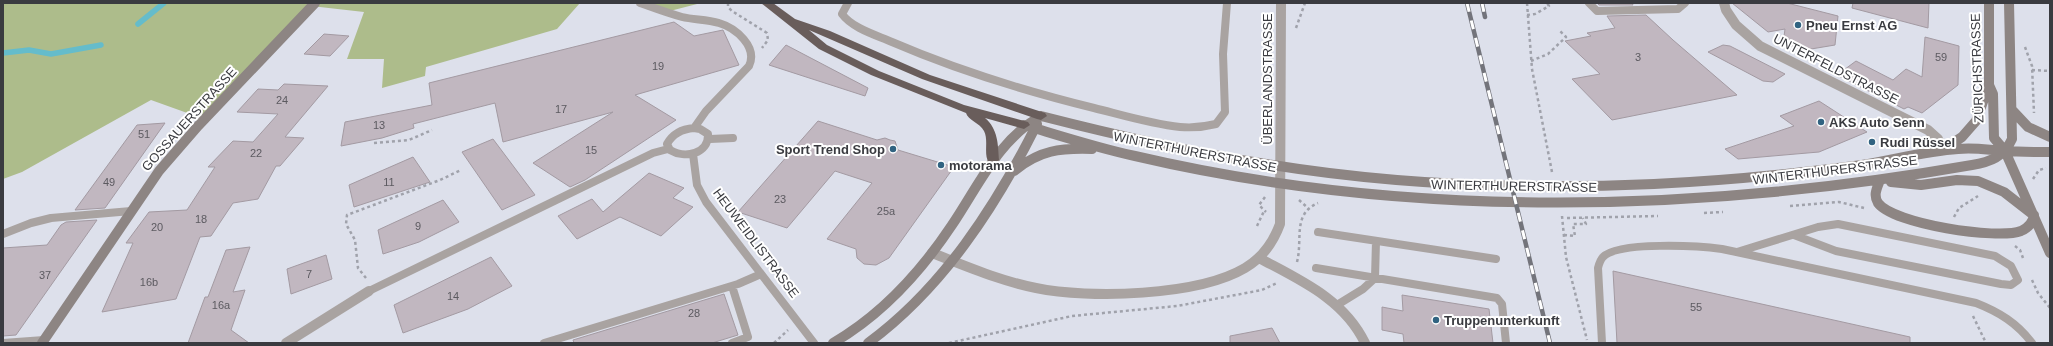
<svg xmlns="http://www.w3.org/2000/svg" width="2053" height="346" font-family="Helvetica,sans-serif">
	<rect width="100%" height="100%" fill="#dde0eb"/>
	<path fill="#adbc8b" d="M3 3H580L557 29 426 67 425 76 382 88 384 59H347L364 12 311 6 204 119 151 100 22 172 3 179Z
		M640 3H701L666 12Z"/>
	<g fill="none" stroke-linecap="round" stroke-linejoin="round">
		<path stroke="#65bccb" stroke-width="5.5" d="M138 24 164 3
			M3 53 29 50 51 54 101 45"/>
	</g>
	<path fill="#c1b7c0" stroke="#a39aa2" d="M1597 3H1632L1633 5H1599Z
		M1732 3H1787L1838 16 1835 45 1805 50 1783 44 1785 29 1768 32Z
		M1853 3H1929L1928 28 1852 8Z
		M1646 15 1673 40 1737 95 1612 120 1572 79 1600 74 1565 41 1591 36 1587 33 1615 28 1607 16Z
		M674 22 694 36 723 30 739 65 635 95 676 120 585 180 570 187 533 163 613 112 503 142 495 103 413 124 414 128 382 138 341 146 345 122 432 105 429 83Z
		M324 34 349 36 330 56 304 54Z
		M1925 37 1959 46 1958 85 1922 113 1908 107 1904 109 1837 75 1856 61 1893 80 1906 69 1922 77Z
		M786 45 868 88 865 96 769 65Z
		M1723 45 1730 46 1785 74 1773 82 1763 81 1708 52Z
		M284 84 328 86 285 137 304 138 280 166H276L258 199 233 203 211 236 200 237 176 299 102 312 133 243H126L149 212 187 210 215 167H208L233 141 253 142 278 114 237 112 258 89 278 90Z
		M1819 101 1867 132 1819 152 1738 159 1725 149 1794 126 1780 116Z
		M818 121 877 140 885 138 890 140 895 141 898 150 954 167 889 258 876 265 864 264 857 258 856 249 827 239 872 183 835 171 787 228 738 212Z
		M165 123 105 208 75 210 137 125Z
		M493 139 535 195 502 210 462 152Z
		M413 157 430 182 354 207 349 185Z
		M649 173 684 188 673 198 693 207 661 236 620 217 577 239 558 216 592 199 603 212Z
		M443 200 459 222 419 242 383 254 378 230Z
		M97 220 16 335 3 336V248L47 245 61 225 66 222Z
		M250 247 233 292 245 290 231 330 249 343H188L205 297H208L226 250Z
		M326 255 332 279 291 294 287 269Z
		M491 257 512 286 468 309 403 333 394 305Z
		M1613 271 1910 337V343H1617Z
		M724 294 738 335 712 343H574L573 340Z
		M1402 295 1489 309 1493 343H1404L1403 334 1382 330V307L1403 311Z
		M1272 328 1280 343H1230V336Z"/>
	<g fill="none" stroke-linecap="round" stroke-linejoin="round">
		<path stroke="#a0a2ab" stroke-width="2.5" stroke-dasharray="3 3" stroke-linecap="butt" d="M728 3V7L732 11 767 33 768 40 762 48
			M1527 3 1532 69 1552 172
			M1527 15 1535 14 1549 6 1547 3
			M1296 28 1305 3
			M2025 47 2032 66 2034 113
			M1531 61 1548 54 1566 37 1559 30
			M2032 70 2050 71
			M374 143 409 140 432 130
			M2033 179 2039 170 2046 168
			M1265 197 1259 205 1266 212
			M1299 200 1308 208
			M1790 206 1839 202 1864 208
			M1704 213 1723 212
			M1562 216 1566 257 1587 340
			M1954 217 1959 208 1978 196
			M1567 218 1658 216
			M1257 226 1264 211
			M1564 235 1575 236 1573 224H1586L1583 218
			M2015 246 2020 250 2023 258
			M1297 262C1303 239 1292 214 1318 203
			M366 278 358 268 355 240 346 224 347 215 440 180 461 170
			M2032 280 2038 293 2050 308
			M1973 316 1986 343
			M774 343 788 330
			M949 343 1072 316 1177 306 1262 290 1277 283"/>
		<path stroke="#a9a3a1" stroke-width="8" d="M640 3C654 8 667 13 682 17 694 20 707 19 719 23 736 28 758 47 749 66L706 111 694 128
			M848 3 842 14C852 28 876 35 892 42 957 70 1025 91 1094 108 1122 115 1151 124 1180 127 1192 128 1204 127 1216 124L1225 112 1223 54 1227 3
			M1589 3 1597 11 1678 9 1685 3
			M694 128 700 129 708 134C709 154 685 159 670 150L667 144C673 133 682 129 694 128Z
			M710 139 733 138
			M693 154 697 185 706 202 814 343
			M1318 232 1496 259
			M3 234 31 223 51 218 131 211
			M1737 252 1818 227 1838 224 1995 256 2011 266 2018 280 2011 285 2001 284 1836 251 1794 235
			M1316 268 1497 298 1502 304 1506 343
			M732 286 748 337 732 343
			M369 291 653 153 668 149
			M1337 305 1363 289 1375 278 1376 241
			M3 343 44 340
			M544 343 738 284 761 274
			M1602 343 1598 268C1599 264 1600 260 1603 257 1618 241 1700 246 1722 249L1976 303C1999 312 2017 323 2032 343"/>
		<path stroke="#a9a3a1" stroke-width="10" d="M1724 3 1726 10 1736 25 1760 46 1928 130 1938 139 1943 150
			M932 253C966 266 1000 281 1036 288 1089 299 1198 296 1245 268 1262 258 1273 243 1280 224L1281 3
			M1259 258C1300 280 1344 299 1365 343
			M286 343 369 291"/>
		<path stroke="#8d8583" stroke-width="10" d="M1989 3V85L1993 94 1994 138 2005 151 2050 253
			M2012 110 2028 127 2050 137
			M1041 116C1115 135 1190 152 1266 164 1394 185 1525 190 1654 184 1723 181 1793 174 1862 165 1894 160 1926 151 1958 149 1974 147 1988 150 2004 151 2019 152 2035 152 2050 152
			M1024 125C1061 136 1098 148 1135 156 1408 220 1698 213 1972 165 1990 162 2004 157 2012 139L2009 3
			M1944 149 1962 137 1976 121 1989 85
			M1014 171C1040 150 1060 148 1092 149
			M1880 180C1877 188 1873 195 1878 203 1893 224 1998 240 2021 231 2028 228 2033 222 2034 215
			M1891 182 1921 185 1957 180 1978 181 2004 192 2031 213
			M42 343 159 171 198 126 315 3
			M833 343C883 314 920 273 952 225 979 185 998 140 1041 116
			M868 343C943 288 996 206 1037 124"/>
		<path fill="#695d5b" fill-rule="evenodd" d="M761 3H773L795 19 830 31 930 75 1045 113 1047 116 1041 120 1037 119 922 79 809 30 827 45 879 71 964 105 1028 122 1030 125 1024 129 985 118C998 129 998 144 999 160L993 164 989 163C983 154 989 141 984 131 980 123 968 120 966 113L871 75 819 49Z"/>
		<defs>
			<path id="rail" d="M1467 3 1550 343
				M1482 3 1485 17"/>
		</defs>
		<use href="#rail" stroke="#73747b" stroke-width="4.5"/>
		<use href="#rail" stroke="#fff" stroke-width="3" stroke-dasharray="9" stroke-linecap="butt"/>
	</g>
	<g fill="#316381" stroke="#fff" stroke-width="1.5">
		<circle cx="1798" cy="25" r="4"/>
		<circle cx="1821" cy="122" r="4"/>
		<circle cx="1872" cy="142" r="4"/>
		<circle cx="893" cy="149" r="4"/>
		<circle cx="941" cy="165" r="4"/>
		<circle cx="1436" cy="320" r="4"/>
	</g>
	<g text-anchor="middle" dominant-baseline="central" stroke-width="4" stroke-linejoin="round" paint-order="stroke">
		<g font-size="11" fill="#5c5a60">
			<text x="1638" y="57">3</text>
			<text x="1941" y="57">59</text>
			<text x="658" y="66">19</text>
			<text x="282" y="100">24</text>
			<text x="561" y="109">17</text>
			<text x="379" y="125">13</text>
			<text x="144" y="134">51</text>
			<text x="591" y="150">15</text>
			<text x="256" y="153">22</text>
			<text x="109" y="182">49</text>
			<text x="389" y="182">11</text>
			<text x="780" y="199">23</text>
			<text x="886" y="211">25a</text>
			<text x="201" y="219">18</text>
			<text x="418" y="226">9</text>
			<text x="157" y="227">20</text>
			<text x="309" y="274">7</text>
			<text x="45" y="275">37</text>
			<text x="149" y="282">16b</text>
			<text x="453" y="296">14</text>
			<text x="221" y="305">16a</text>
			<text x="1696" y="307">55</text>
			<text x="694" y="313">28</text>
		</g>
		<g font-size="13" font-weight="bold" fill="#3a3b40" stroke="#fff" text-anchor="start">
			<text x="1806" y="25">Pneu Ernst AG</text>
			<text x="1829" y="122">AKS Auto Senn</text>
			<text x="1880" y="142">Rudi Rüssel</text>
			<text x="885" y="149" text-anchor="end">Sport Trend Shop</text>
			<text x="949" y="165">motorama</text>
			<text x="1444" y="320">Truppenunterkunft</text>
		</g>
		<g font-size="13" fill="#3a3b40" stroke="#fff">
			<text transform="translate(1977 68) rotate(-92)">ZÜRICHSTRASSE</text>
			<text transform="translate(1836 69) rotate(27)">UNTERFELDSTRASSE</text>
			<text transform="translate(1267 79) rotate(-90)">ÜBERLANDSTRASSE</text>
			<text transform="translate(189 119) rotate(-48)">GOSSAUERSTRASSE</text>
			<text transform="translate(1195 152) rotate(11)">WINTERTHURERSTRASSE</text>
			<text transform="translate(1835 170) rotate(-7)">WINTERTHURERSTRASSE</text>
			<text transform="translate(1514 186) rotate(1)">WINTERTHURERSTRASSE</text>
			<text transform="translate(756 243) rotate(53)">HEUWEIDLISTRASSE</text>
		</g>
	</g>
	<rect width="2053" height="346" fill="none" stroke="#3a3b40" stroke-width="8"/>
</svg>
